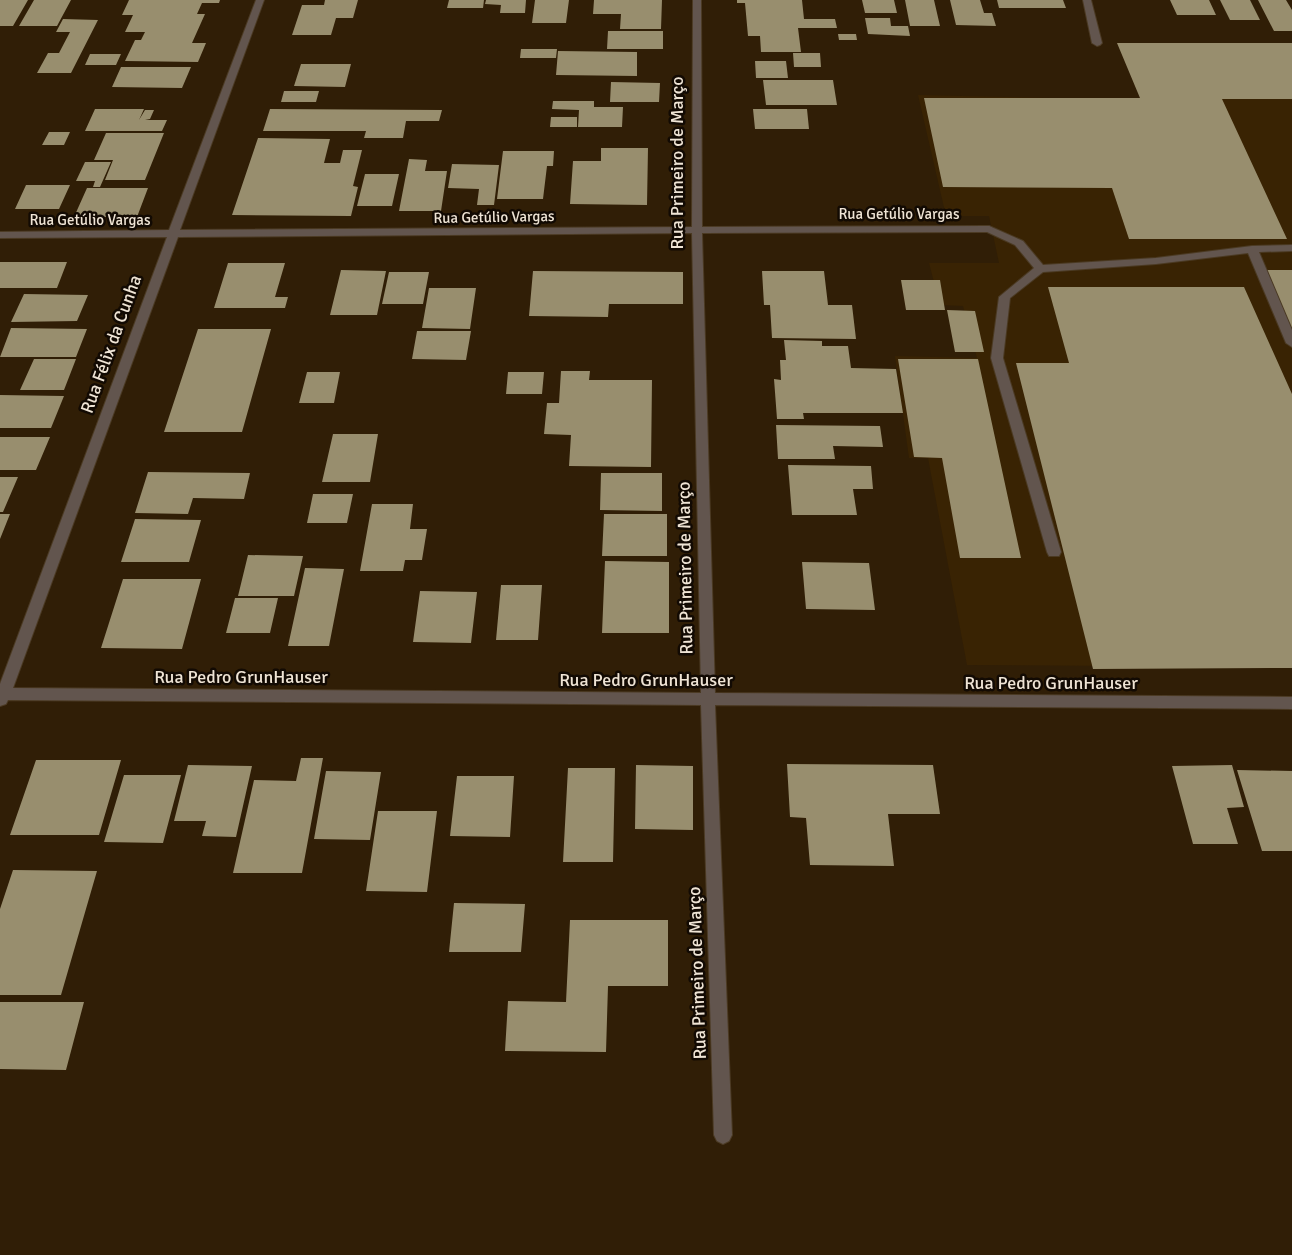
<svg xmlns="http://www.w3.org/2000/svg" width="1292" height="1255" font-family="Signika,sans-serif">
	<rect width="100%" height="100%" fill="#301e06"/>
	<path fill="#392303" d="M1292 44V667L967 665 928 458H909L895 356 977 358 963 306 940 305 929 263H999L989 216H946L918 95 1141 100Z"/>
	<path fill="#988e6e" d="M0 0H28L13 26H0Z
		M34 0H71L57 26H19Z
		M129 0H220L219 3H202L197 14H205L192 43H206L198 62 125 61 135 40H141L145 32H125L133 15H122Z
		M325 0H358L353 18H336L331 35H292L302 5H324Z
		M449 0H484L483 8H447Z
		M486 0H526L525 13H500L501 5 485 4Z
		M535 0H569L566 23H532Z
		M594 0H662L661 29H620L621 14H593Z
		M737 0H802L804 19H835L837 28H798L801 52H761L760 36H748L745 3H737Z
		M862 0H894L897 13H865Z
		M905 0H934L940 26H910Z
		M950 0H980L984 13H992L996 26 956 25Z
		M997 0H1063L1066 8H999Z
		M1170 0H1209L1216 15H1177Z
		M1220 0H1250L1260 20H1230Z
		M1258 0H1286L1292 10V31H1274Z
		M865 18H890L891 26H908L910 36 868 34Z
		M63 19 98 20 71 73H37L48 53H59L70 32H56Z
		M608 31H663V49H607Z
		M838 34H856L857 40H839Z
		M1117 43H1292V99H1222L1287 239H1129L1112 188 943 187 924 98H1140Z
		M521 49H557L556 58H520Z
		M558 51 637 52V76L556 75Z
		M793 53H820L821 67H794Z
		M90 54H121L116 65H85Z
		M755 61H786L788 78H756Z
		M301 64H351L345 87 294 86Z
		M121 67H191L182 88 112 87Z
		M763 80H833L837 105H766Z
		M611 82 660 83 659 102H610Z
		M284 91H319L316 102H281Z
		M553 101H594V107H623L622 127H578L579 110 552 109Z
		M95 109H144L139 120 145 110H154L150 119 145 120H167L162 131H85Z
		M270 109 442 110 439 121H406L403 138H364L366 131H263Z
		M753 109H807L809 129H755Z
		M551 117H577V127H550Z
		M49 132H70L64 145H42Z
		M106 133H164L145 180H105L113 160H94Z
		M258 138 330 139 324 163H340L343 150H362L353 186 358 187 351 216 232 215Z
		M601 148H648L647 205 570 204 573 161H601Z
		M503 151H554L553 166H547L543 199H497Z
		M409 159 427 160 425 171H447L441 211H399Z
		M85 162H111L100 187H93L95 181H76Z
		M452 164 499 165 494 205H477L479 189 448 188Z
		M365 174H399L392 206H357Z
		M26 185H70L59 209H15Z
		M87 188H148L137 217H74Z
		M0 262H67L57 288H0Z
		M228 263H285L275 297H288L285 308H214Z
		M341 270 386 271 377 315H330Z
		M1264 270H1292V333Z
		M533 271 683 272V304H609L608 317 529 316Z
		M762 271H824L828 305H852L856 339 772 338 770 305H764Z
		M389 272H429L423 304H382Z
		M901 280H940L945 310H906Z
		M1048 287H1244L1292 394V668L1093 669 1016 363H1069Z
		M429 288H476L470 329 422 328Z
		M24 294 88 295 77 321 11 322Z
		M947 310 975 311 984 352H955Z
		M11 328 87 329 76 357H0Z
		M198 329H271L242 432H164Z
		M417 331H471L466 360 412 359Z
		M784 340 822 341V346H848L851 368 896 369 903 413H803L804 419H777L774 379 781 380 780 360H786Z
		M34 359H76L64 390H20Z
		M898 359H978L1021 558H960L942 458 914 457Z
		M561 371H590L589 380H652L651 467 569 466 571 435 544 434 547 403H559Z
		M307 372H340L334 403H299Z
		M508 372H544L542 394H506Z
		M0 395 64 396 51 428H0Z
		M776 425 880 426 883 447 833 446 835 459H778Z
		M333 434H378L370 482H322Z
		M0 437H50L36 470H0Z
		M788 465 871 466 873 489H853L857 515H792Z
		M148 472 250 473 244 499 193 498 188 514 135 513Z
		M601 473H662V511L600 510Z
		M0 477H18L3 512H0Z
		M313 494H353L347 523H307Z
		M372 504H413L410 529H427L422 560H405L403 571H360Z
		M0 514H10L0 539Z
		M604 514H667V556H602Z
		M135 519 201 520 189 562H121Z
		M248 555 303 556 294 596H238Z
		M605 561 669 562V633H602Z
		M802 562 869 563 875 610 806 609Z
		M305 568 344 569 329 646H288Z
		M123 579H201L182 649 101 648Z
		M501 585H542L538 640H496Z
		M420 591 477 592 471 643 413 642Z
		M235 598H278L270 633H226Z
		M301 758H323L302 873H233L254 780 296 781Z
		M36 760H121L99 835H10Z
		M787 764 933 765 940 814H888L894 866 810 865 806 818 790 817Z
		M188 765 252 766 236 837 202 836 206 821H174Z
		M636 765 693 766V830L635 829Z
		M1232 765 1244 807 1227 808 1238 844H1193L1172 766Z
		M568 768H615L613 862H563Z
		M1237 770 1292 771V851H1262Z
		M326 771 381 772 370 840 314 839Z
		M124 775H181L163 843 104 842Z
		M457 776H514L510 837 450 836Z
		M378 811H437L427 892 366 891Z
		M13 870 97 871 61 995H0V909Z
		M454 903 525 904 521 952H449Z
		M570 920H668V986H608L606 1052 505 1051 508 1001 566 1002Z
		M0 1002H84L66 1070 0 1069Z"/>
	<g fill="none" stroke-linecap="round" stroke-linejoin="round">
		<defs>
			<path id="service" d="M1083 0H1091L1102 43 1100 45 1097 46 1092 43Z
				M989 226 1023 241 1043 265 1156 258 1252 246 1292 245V251L1259 252 1292 330V347L1286 343 1248 253 1156 264 1043 272 1010 298 1003 358 1061 552 1059 556H1049L1047 552 991 358 999 297 1034 268 1015 245 985 231 984 229 985 227Z"/>
			<path id="minor" d="M256 0H264L180 230 692 227 693 0H701L702 227 989 226 994 229 989 232 702 233 715 693 1292 697V709L715 705 732 1135 729 1141 723 1144 717 1141 714 1135 701 705 8 700 6 704 0 706V684L167 237 0 238V232L169 230ZM692 233 701 693 13 688 178 237Z"/>
		</defs>
		<use href="#service" stroke="#4b3a23" stroke-width="2"/>
		<use href="#minor" stroke="#4b3a23" stroke-width="2"/>
		<use href="#service" fill="#62554e" fill-rule="evenodd"/>
		<use href="#minor" fill="#62554e" fill-rule="evenodd"/>
	</g>
	<g text-anchor="middle" dominant-baseline="central" stroke-width="5" stroke-linejoin="round" paint-order="stroke">
		<g font-size="15" fill="#efe4d5" stroke="#120a03">
			<text x="899" y="214">Rua Getúlio Vargas</text>
			<text transform="translate(494 217) rotate(-1)">Rua Getúlio Vargas</text>
			<text x="90" y="220">Rua Getúlio Vargas</text>
		</g>
		<g font-size="18" fill="#efe4d5" stroke="#120a03">
			<text transform="translate(677 163) rotate(-90)">Rua Primeiro de Março</text>
			<text transform="translate(111 344) rotate(-70)">Rua Félix da Cunha</text>
			<text transform="translate(685 568) rotate(-91)">Rua Primeiro de Março</text>
			<text x="241" y="677">Rua Pedro GrunHauser</text>
			<text x="646" y="680">Rua Pedro GrunHauser</text>
			<text x="1051" y="683">Rua Pedro GrunHauser</text>
			<text transform="translate(697 973) rotate(-92)">Rua Primeiro de Março</text>
		</g>
	</g>
</svg>
